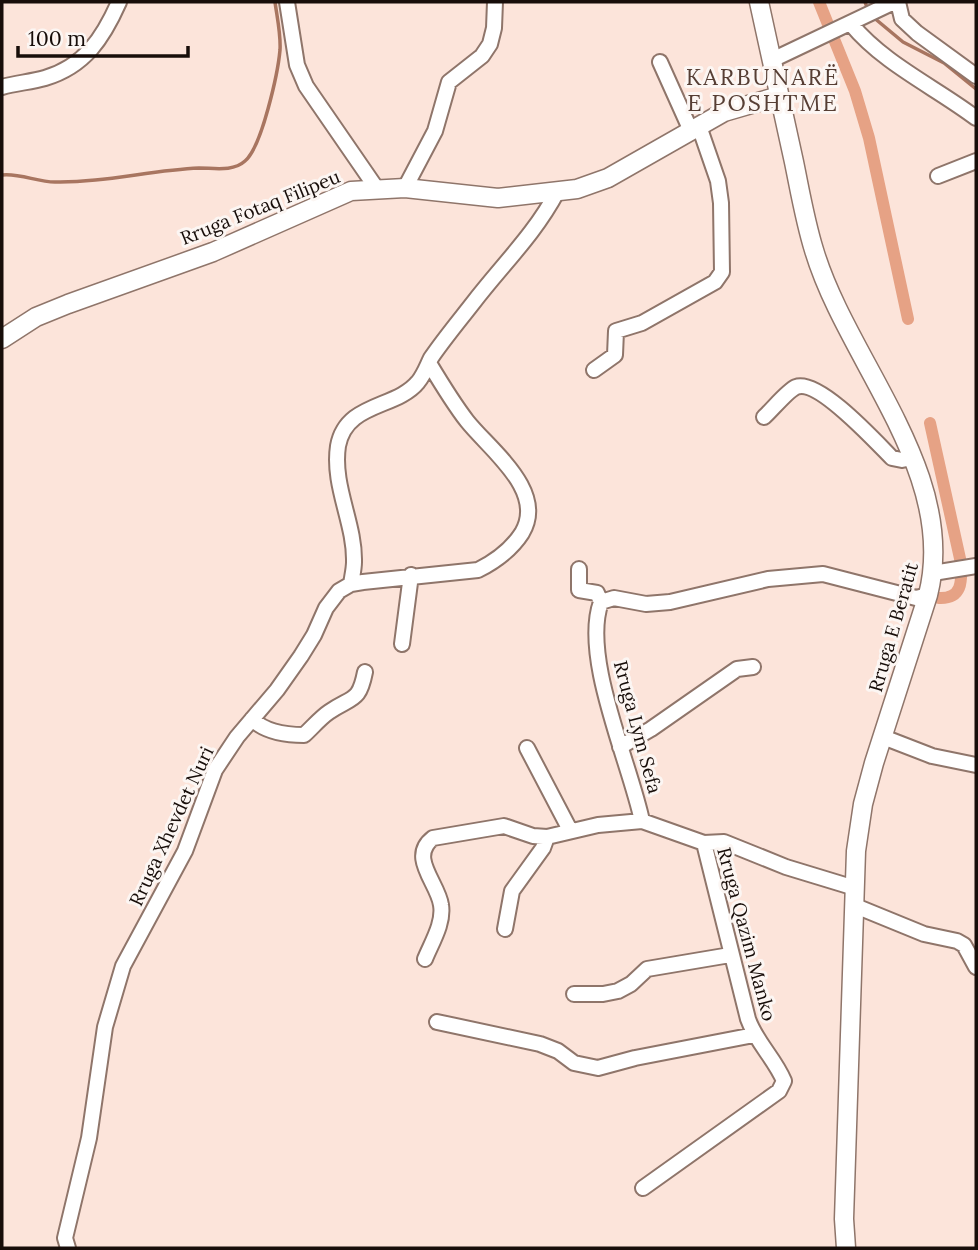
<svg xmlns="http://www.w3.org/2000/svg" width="978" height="1250" font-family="Lora,serif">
	<rect width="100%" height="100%" fill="#fce4da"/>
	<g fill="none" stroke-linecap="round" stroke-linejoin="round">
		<path stroke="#a87560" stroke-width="3.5" d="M865 2 868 10
			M873 17 903 42 944 63 976 89
			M2 175C20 173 37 182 55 182 103 183 151 170 199 168 214 168 233 172 245 161 262 147 278 72 280 50 281 34 277 17 275 2"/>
		<path stroke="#e6a285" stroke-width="12" d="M819 2 855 91 869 138 908 319
			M930 423 961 563C962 582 962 599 939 598"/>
		<defs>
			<path id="minor" d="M287 2 297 65 306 86 377 189
				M898 2 902 19 917 33 976 76
				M851 24C884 64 935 87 976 118
				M772 60 894 2
				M660 62 691 131
				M2 87C16 83 31 82 45 78 85 66 103 38 119 2
				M938 176 976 161
				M405 188 435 131 449 82 482 56 490 44 494 28 495 2
				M594 370 615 355 616 331 642 323 715 282 722 272 721 203 718 181 699 126
				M764 417C772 410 787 391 796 387 818 378 877 443 892 458L902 460 912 458
				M579 569V590L597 593 601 602
				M933 573 976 566
				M351 584C352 577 354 569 354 562 355 523 332 486 338 446 346 402 396 409 418 382 424 375 427 366 431 358 444 339 459 321 473 303 503 264 534 235 557 192
				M601 602 614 598 646 604 670 602 768 579 823 574 916 598 928 595
				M601 602C581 657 630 763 642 821
				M402 644 411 575
				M252 719C265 732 286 735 304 735 312 728 320 718 329 712 352 696 359 703 365 672
				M883 737 932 756 976 765
				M620 747 651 729 737 669 753 667
				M527 748 570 830
				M853 905 924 934 957 941 964 945 976 967
				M505 929 512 891 543 848 547 837
				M425 959C432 942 444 923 441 905 438 883 408 857 433 838L504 826 533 836 547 837 598 825 642 821 704 843 724 842 786 867 855 888
				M574 994H603L618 991 631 984 647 969 730 955
				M437 1022 540 1044 558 1051 574 1063 598 1068 635 1058 754 1035
				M643 1188 779 1091 784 1081C775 1059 756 1042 748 1019L704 843
				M68 1248 65 1238 89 1138 105 1027 123 966 185 851 215 770 237 737 277 690 301 656 314 635 326 608 339 591 351 584 363 582 478 570C496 561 511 550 522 533 547 491 490 450 467 421 453 403 441 383 429 363"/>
			<path id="major" d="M759 2C771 55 782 109 794 162 800 191 805 221 814 250 847 361 959 473 928 595L874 763 863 804 856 851 844 1219 846 1248
				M2 339 36 317 68 304 213 252 351 191 405 188 498 198 577 189 608 178 724 112 779 96"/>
		</defs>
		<use href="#minor" stroke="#8f756a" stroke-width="18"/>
		<use href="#major" stroke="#8f756a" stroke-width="21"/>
		<use href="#minor" stroke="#fff" stroke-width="14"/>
		<use href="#major" stroke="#fff" stroke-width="18"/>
	</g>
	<g text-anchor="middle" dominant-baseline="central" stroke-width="6" stroke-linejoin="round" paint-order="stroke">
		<g font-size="19" fill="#170d09" stroke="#fcf6f3">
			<text transform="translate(260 207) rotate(-22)">Rruga Fotaq Filipeu</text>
			<text transform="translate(893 627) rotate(-74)">Rruga E Beratit</text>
			<text transform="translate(638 727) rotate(75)">Rruga Lym Sefa</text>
			<text transform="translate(171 826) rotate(-65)">Rruga Xhevdet Nuri</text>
			<text transform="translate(747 934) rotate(75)">Rruga Qazim Manko</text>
		</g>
		<g font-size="23" letter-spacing="2" fill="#563e34" stroke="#fcf6f3">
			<text x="763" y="76">KARBUNARË<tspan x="763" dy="26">E POSHTME</tspan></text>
		</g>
	</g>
	<rect width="978" height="1250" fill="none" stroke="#170d09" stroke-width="7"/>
	<path d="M18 46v10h170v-10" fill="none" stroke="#170d09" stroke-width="3.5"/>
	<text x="28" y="46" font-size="21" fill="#170d09" stroke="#fcf6f3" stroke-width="5" paint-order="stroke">100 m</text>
</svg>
